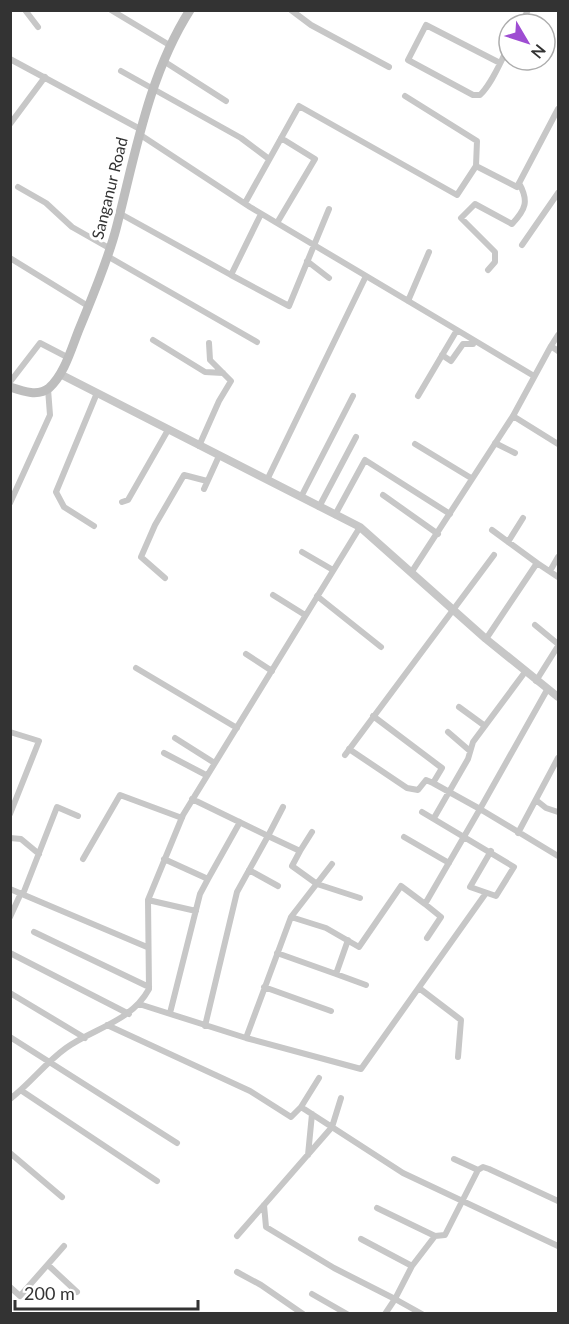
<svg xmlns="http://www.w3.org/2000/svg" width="569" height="1324" font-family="Lato,sans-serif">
	<rect width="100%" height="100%" fill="#fff"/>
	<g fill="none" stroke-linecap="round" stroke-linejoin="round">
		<path stroke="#c7c7c7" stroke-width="6" d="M25 10 38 27
			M111 10 171 46
			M291 10 311 25 389 67
			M521 24 528 10
			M10 59 140 129
			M165 62 226 101
			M500 63 426 25 408 60 473 95H480C493 82 500 62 509 46
			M121 71 241 138 269 159
			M405 96 477 141 476 166
			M10 124 45 77
			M139 134 250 207 457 330 418 396
			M18 187 46 203 72 227 109 248
			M245 203 299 106 457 195 476 166 517 187 558 109
			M119 213 231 275 261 214
			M277 223 315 159 281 138
			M522 245 558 193
			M107 256 257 342
			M10 258 88 306
			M307 261 329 278
			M488 270 495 262V252L461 218 475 204 512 224C526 209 529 201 519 183
			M231 275 289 306 329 209
			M408 301 429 252
			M457 330 534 376
			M153 340 205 372 223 373
			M551 346 558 335
			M442 355 451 361 463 344H473
			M10 382 40 343 67 357
			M513 416 558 444
			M495 443 515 453
			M415 444 471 478
			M199 446 219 401 231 381 210 360 209 343
			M267 480 366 276
			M204 489 219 456
			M383 495 438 534
			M301 497 353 396
			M122 502 128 500 168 430
			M10 503 50 415 48 389
			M319 507 356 437
			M335 515 365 460 450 514
			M94 526 64 507 56 492 97 393
			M508 542 523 518
			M302 552 333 570
			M537 563 558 577
			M550 571 558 557
			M411 573 513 416 551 346 558 351
			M165 578 141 557 155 525 184 475 207 481
			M273 595 305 615
			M317 596 381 647
			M535 625 558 644
			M486 639 537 563 492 530
			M246 654 272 671
			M136 668 237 728
			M536 681 558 646
			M547 690 480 809 558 856
			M459 707 485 726
			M10 732 39 741 10 814
			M448 732 470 751
			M175 738 213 762
			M349 749 407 788 418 790 426 780 433 783
			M164 753 206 775
			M345 755 494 555
			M192 799 268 836 283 807
			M536 800 546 808 558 812
			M422 812 514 867 496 896 470 887 491 851
			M434 818 468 759 473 742 525 672
			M518 833 558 758
			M404 837 449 863
			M10 838 21 839 39 854
			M300 851 312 832
			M83 859 120 795 182 818
			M164 859 208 879 200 894 170 1013
			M249 870 278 886
			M208 879 240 822
			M10 889 147 947
			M23 894 57 807 78 816
			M148 900 196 911
			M425 904 441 917 427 938
			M10 917 21 893
			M291 917 332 864
			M34 932 149 987
			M10 953 129 1014
			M277 953 336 974 348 940
			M336 974 366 985
			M264 987 331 1011
			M419 988 461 1020 458 1057
			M10 993 85 1038
			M139 1004 246 1038 361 1069 486 893
			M107 1025 250 1091 291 1117 301 1107 403 1173 558 1246
			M205 1026 237 892 268 836 300 851 292 866 317 884 360 898
			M10 1037 177 1143
			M246 1038 291 917 326 928 359 947 401 886 425 904 480 809 433 783 442 768 373 716
			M22 1091 157 1181
			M10 1099C30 1084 45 1063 66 1048 94 1028 131 1022 149 989L148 900 183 815 360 527
			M301 1107 319 1078
			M10 1153 62 1197
			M308 1155 312 1114
			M454 1159 478 1170 483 1167 489 1169 558 1201
			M264 1205 266 1227 334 1268 395 1299 385 1314
			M377 1208 435 1236 445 1235 478 1170
			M237 1236 332 1127 341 1098
			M361 1239 412 1266 395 1299 422 1314
			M48 1265 77 1292
			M412 1266 435 1236
			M237 1272 261 1285 303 1314
			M10 1287 20 1296 64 1246
			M312 1294 347 1314"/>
		<path stroke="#c7c7c7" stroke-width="8" d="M60 374 360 527 486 639 558 697"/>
		<path stroke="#bdbdbd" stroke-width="9" d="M10 387C22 391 38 397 49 388 65 374 72 346 80 327 93 295 107 263 116 229 135 156 148 76 190 10"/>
	</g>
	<g text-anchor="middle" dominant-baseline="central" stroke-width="6" stroke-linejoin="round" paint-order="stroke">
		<g font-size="16" fill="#333" stroke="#fff">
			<text transform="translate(109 188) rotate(-76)">Sanganur Road</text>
		</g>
	</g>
	<rect width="569" height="1324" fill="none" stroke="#333333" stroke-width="24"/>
	<g transform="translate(527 42) rotate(129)"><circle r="28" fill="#ffffff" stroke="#adadad" stroke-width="1.5"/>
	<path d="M0-4.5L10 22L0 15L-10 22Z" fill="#9e4dd2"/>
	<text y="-9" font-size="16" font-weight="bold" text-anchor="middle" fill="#333333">N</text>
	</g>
	<path d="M15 1300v9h183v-9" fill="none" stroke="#333333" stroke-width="3"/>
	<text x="24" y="1300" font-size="18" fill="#333333" stroke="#ffffff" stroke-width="4.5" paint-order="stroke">200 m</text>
</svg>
